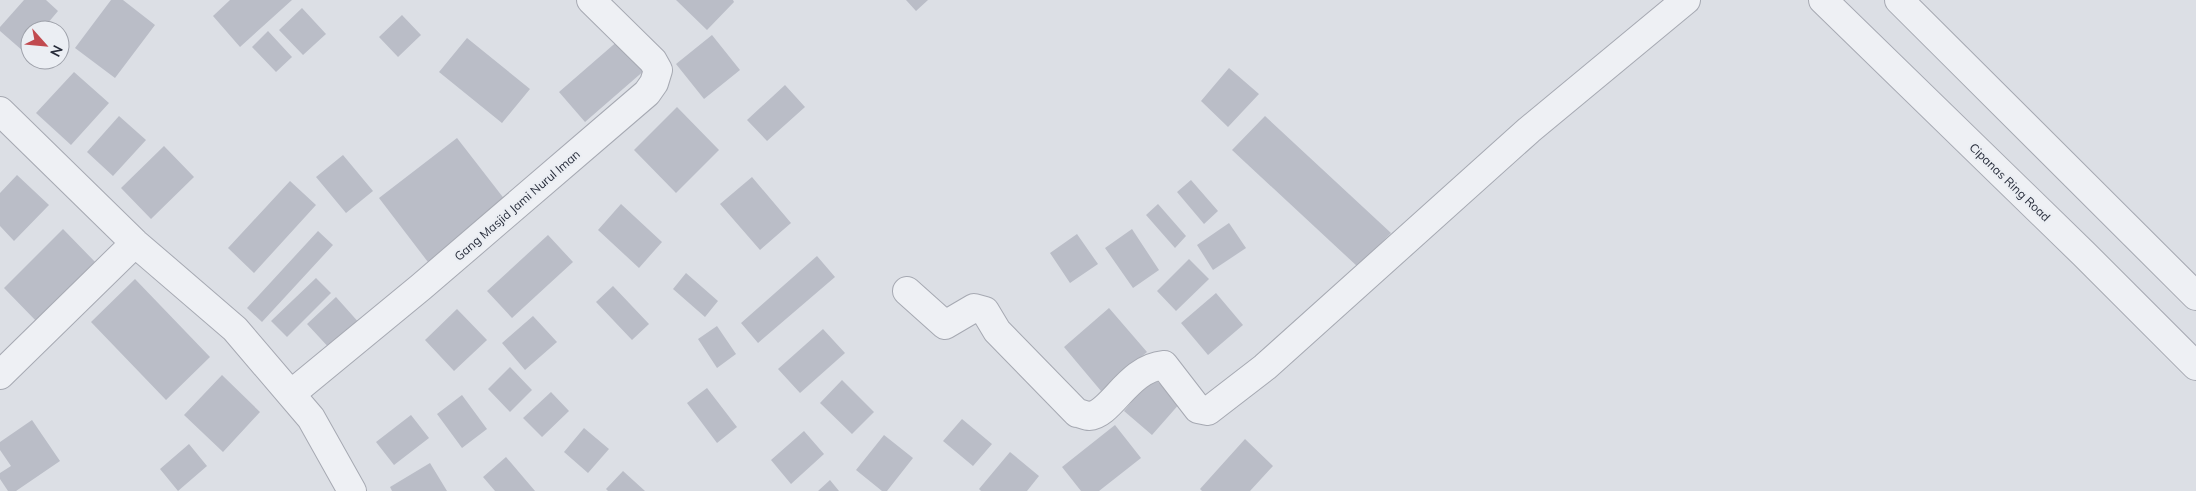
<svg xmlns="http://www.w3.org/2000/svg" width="2196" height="491" font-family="Mulish,sans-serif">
	<rect width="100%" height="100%" fill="#dcdfe5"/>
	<path fill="#babdc7" d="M24 0H46L58 11 42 30H30V43L23 51 0 31V27Z
		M111 0H123L155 25 115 78 75 48Z
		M230 0H292L240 47 213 16Z
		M676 0H733L734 2 707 30Z
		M906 0H928L916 11Z
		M302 8 326 34 303 55 279 30Z
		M402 15 421 35 398 57 379 37Z
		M268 31 292 57 276 72 252 47Z
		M712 35 740 70 704 99 676 64Z
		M467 38 530 89 502 123 439 72Z
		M620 39 646 69 585 122 559 92Z
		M1229 68 1259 94 1228 127 1201 101Z
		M74 72 109 103 71 145 36 113Z
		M785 85 805 107 767 141 747 120Z
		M677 107 719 150 676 193 634 150Z
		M119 116 146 140 113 176 87 152Z
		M1265 116 1391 233 1358 267 1232 150Z
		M457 138 509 205 431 266 379 198Z
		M164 146 194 177 151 219 121 188Z
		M343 155 373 191 346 213 316 177Z
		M17 175 49 205 14 241 0 226V193Z
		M752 177 791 223 760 250 720 204Z
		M1191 180 1218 211 1204 224 1177 192Z
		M290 181 316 205 254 273 228 248Z
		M621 204 662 242 639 268 598 230Z
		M1158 204 1186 236 1175 248 1146 215Z
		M1229 223 1246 248 1213 270 1197 245Z
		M63 229 98 265 39 324 4 288Z
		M1132 229 1159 270 1133 288 1105 248Z
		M318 231 333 245 262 322 247 308Z
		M1077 234 1098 264 1070 283 1050 253Z
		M548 235 573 262 512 318 487 291Z
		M817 256 835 277 758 343 741 323Z
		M1189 259 1209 279 1176 311 1157 291Z
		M686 273 718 301 705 317 673 289Z
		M316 278 331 293 287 337 271 321Z
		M135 279 210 357 166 400 91 322Z
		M613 286 649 324 632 340 596 302Z
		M1216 293 1243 325 1208 355 1181 323Z
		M336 297 361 325 332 351 307 324Z
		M1109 308 1147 352 1101 391 1064 347Z
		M457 309 487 340 454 371 425 340Z
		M533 316 557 342 525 370 502 343Z
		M717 326 736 354 717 368 698 339Z
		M823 329 845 353 800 393 778 369Z
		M510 367 532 390 510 412 488 389Z
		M222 375 260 412 223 452 184 415Z
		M1152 377 1181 402 1152 435 1124 411Z
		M842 380 874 412 852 434 820 403Z
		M707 388 737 427 717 443 687 403Z
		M551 392 569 411 542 437 523 418Z
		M462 395 487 429 462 448 437 414Z
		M411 415 429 438 394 465 376 442Z
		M962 419 992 444 973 466 943 441Z
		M32 420 60 461 16 491H8L0 479V473L11 466 0 450V442Z
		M1115 425 1141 458 1099 491H1081L1062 467Z
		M584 428 609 449 588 473 564 452Z
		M804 431 824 454 791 484 771 460Z
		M884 435 913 458 887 491H882L856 470Z
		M1245 439 1273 466 1250 491H1202L1200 489Z
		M189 444 207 466 178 491 160 469Z
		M1010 452 1039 476 1027 491H981L979 489Z
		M506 457 535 491H495L483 477Z
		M430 463 447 491H392L390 487Z
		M623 471 645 491H608L606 489Z
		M830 480 839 491H818Z"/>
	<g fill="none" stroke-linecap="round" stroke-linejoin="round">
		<defs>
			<path id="minor" d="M1823 0 2084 254 2196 366
				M1899 0 2196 296
				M0 111 135 243 235 329 311 418 352 491
				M907 291 945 325 974 308 985 311 997 331 1077 413C1080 413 1086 416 1089 416 1111 415 1128 368 1164 365L1198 409 1208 411 1265 367 1529 130 1686 0
				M0 375 135 243
				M291 394 421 287 647 93 654 83 658 70 653 61 591 0"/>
		</defs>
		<use href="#minor" stroke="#a6a9b2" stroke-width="30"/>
		<use href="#minor" stroke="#eef0f4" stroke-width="28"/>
	</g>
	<g text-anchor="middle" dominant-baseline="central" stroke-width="4.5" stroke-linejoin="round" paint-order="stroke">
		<g font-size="12" fill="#272c3a" stroke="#ebeef3">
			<text transform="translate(2010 182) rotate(44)">Cipanas Ring Road</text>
			<text transform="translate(517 205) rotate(-41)">Gang Masjid Jami Nurul Iman</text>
		</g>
	</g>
	<g transform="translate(45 45) rotate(117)"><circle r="24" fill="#ebeef3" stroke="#9da0a9"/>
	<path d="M0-4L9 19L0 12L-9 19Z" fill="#c14a4f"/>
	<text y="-8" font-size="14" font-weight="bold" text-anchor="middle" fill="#272c3a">N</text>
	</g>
</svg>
